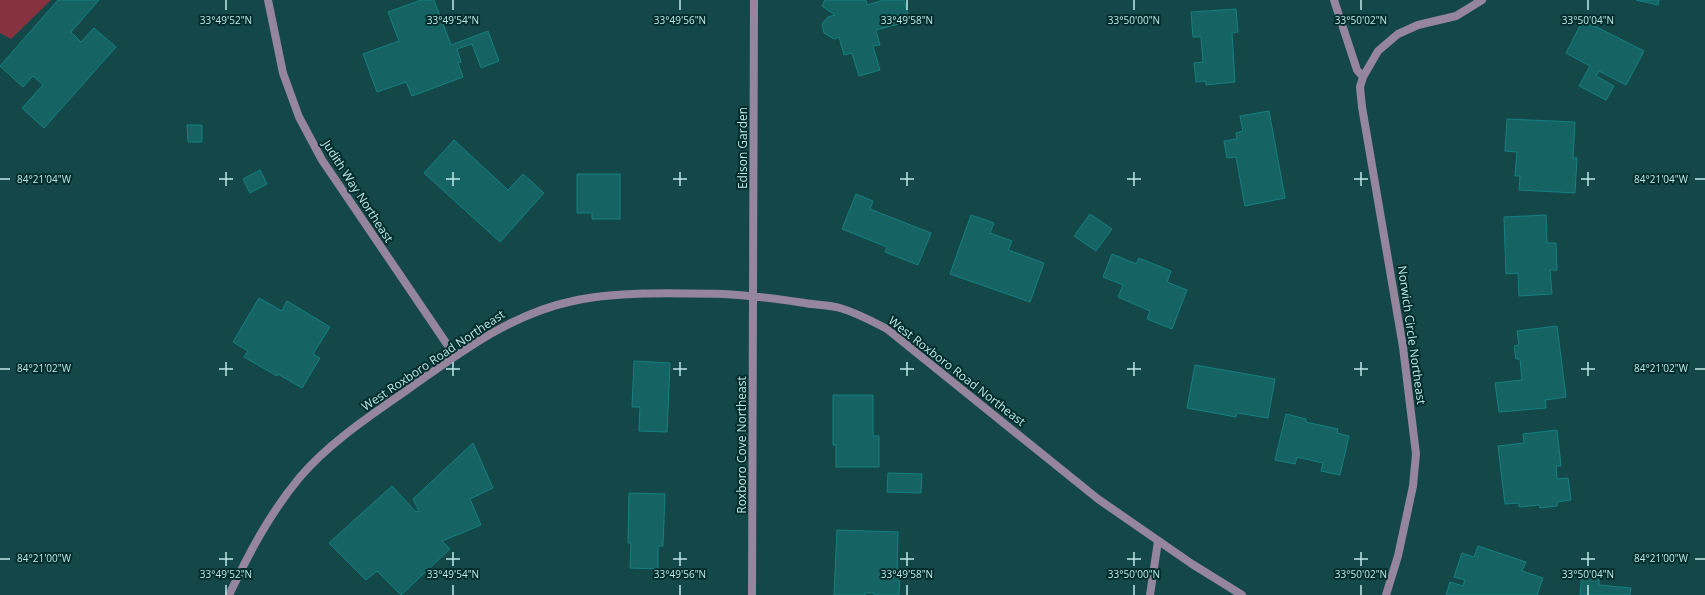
<svg xmlns="http://www.w3.org/2000/svg" width="1705" height="595" font-family="'Open Sans',sans-serif">
	<rect width="100%" height="100%" fill="#144848"/>
	<path fill="#86333f" d="M0 0H51L11 39 0 33Z"/>
	<path fill="#156363" stroke="#158080" d="M58 0H99L71 32 81 42 94 28 116 47 44 128 22 108 43 85 33 76 23 87 0 66Z
		M421 0H434L451 45 488 31 499 61 481 68 472 44 457 49 461 62 458 63 463 77 412 96 406 82 377 92 363 54 399 41 388 12Z
		M825 0H866L867 5 884 0H904L910 21 876 30 880 45 873 46 880 70 859 76 852 53 844 55 839 37 834 39 824 33 822 24 828 17 835 15 822 6Z
		M1636 0H1659L1658 5Z
		M1236 9 1238 32 1232 33 1235 82 1206 85V81L1196 82 1194 63 1203 62 1201 37H1193L1191 12Z
		M1583 20 1644 51 1626 85 1599 71 1596 76 1614 86 1606 100 1579 86 1590 66 1566 53Z
		M1269 111 1285 198 1245 206 1236 157 1227 158 1224 141 1237 139 1236 133 1243 131 1240 116Z
		M1507 119 1575 122 1573 158H1577L1575 193 1519 190 1520 176H1515L1517 152 1505 151Z
		M187 125H202V142H188Z
		M454 140 508 190 523 174 544 193 500 242 424 173Z
		M260 170 267 184 250 193 243 179Z
		M577 174H620V219H592V213H577Z
		M856 194 873 201 870 209 931 233 918 265 885 252 887 247 842 229Z
		M1090 214 1112 229 1096 251 1074 236Z
		M971 215 994 223 990 233 1012 241 1008 250 1044 263 1030 302 950 274Z
		M1546 215 1547 243H1556L1557 270H1550L1552 294 1519 296 1518 273 1506 274 1504 217Z
		M1112 254 1136 264 1139 258 1171 271 1167 282 1187 290 1172 329 1147 319 1150 311 1118 297 1123 285 1103 277Z
		M259 298 282 311 287 301 330 327 313 354 320 358 302 388 278 374 277 376 244 357 248 351 233 342Z
		M1557 326 1566 397 1545 400 1546 408 1499 412 1495 383 1522 380 1520 359H1516L1514 346 1519 345 1517 331Z
		M634 361 670 363 667 432 639 431 640 407H632Z
		M1195 365 1275 379 1268 418 1237 413 1236 417 1187 408Z
		M833 395H873V436H879V467H836V445H833Z
		M1286 414 1306 419V422L1338 429 1337 433 1349 436 1340 475 1321 471 1323 463 1297 457 1295 464 1275 460Z
		M1557 430 1561 466H1556L1557 479 1568 478 1571 500 1557 502V506L1540 508 1539 505 1519 507V503L1505 504 1498 446 1524 443 1523 434Z
		M473 443 493 488 470 499 481 525 442 541 450 549 401 595 377 571 366 580 329 543 392 486 416 512 419 511 413 499Z
		M888 473 922 474 921 493 887 492Z
		M629 493 665 494 663 546H658V569L630 568 631 543H628Z
		M837 530 898 532 897 574H900L899 595H874V593H865V595H834Z
		M1478 546 1526 562 1522 571 1543 578 1537 595H1446L1450 582 1463 586 1465 580 1454 577 1462 553 1474 557Z
		M1582 572 1599 574V585L1631 588 1630 595H1580Z"/>
	<g fill="none" stroke-linecap="round" stroke-linejoin="round">
		<path stroke="#95859d" stroke-width="8" d="M1150 595 1158 541"/>
		<path stroke="#95859d" stroke-width="8" d="M268 0 283 73 299 117 322 160 455 356
			M1334 0 1357 70 1363 77 1378 51 1398 34 1418 25 1456 16 1482 0
			M1363 77 1360 87 1362 107 1403 347 1416 454 1413 486 1398 556 1386 595
			M229 595C249 553 270 513 300 477 330 442 370 416 407 390 458 354 510 314 573 301 616 291 678 293 723 294 750 295 777 299 805 303 816 305 829 305 840 308 857 313 872 321 887 329L1098 499 1192 564 1242 595
			M752 595 754 0"/>
	</g>
	<path fill="none" stroke="#bee9e8" stroke-width="1.5" d="M226 0V10M453 0V10M680 0V10M907 0V10M1134 0V10M1361 0V10M1588 0V10M226 172V186M453 172V186M680 172V186M907 172V186M1134 172V186M1361 172V186M1588 172V186M0 179H10M219 179H233M446 179H460M673 179H687M900 179H914M1127 179H1141M1354 179H1368M1581 179H1595M1695 179H1705M226 362V376M453 362V376M680 362V376M907 362V376M1134 362V376M1361 362V376M1588 362V376M0 369H10M219 369H233M446 369H460M673 369H687M900 369H914M1127 369H1141M1354 369H1368M1581 369H1595M1695 369H1705M226 552V566M453 552V566M680 552V566M907 552V566M1134 552V566M1361 552V566M1588 552V566M0 559H10M219 559H233M446 559H460M673 559H687M900 559H914M1127 559H1141M1354 559H1368M1581 559H1595M1695 559H1705M226 585V595M453 585V595M680 585V595M907 585V595M1134 585V595M1361 585V595M1588 585V595"/>
	<g text-anchor="middle" dominant-baseline="central" stroke-width="4" stroke-linejoin="round" paint-order="stroke">
		<g font-size="12" fill="#bee9e8" stroke="#022d2d">
			<text transform="translate(742 148) rotate(-90)">Edison Garden</text>
			<text transform="translate(358 191) rotate(57)">Judith Way Northeast</text>
			<text transform="translate(1412 335) rotate(82)">Norwich Circle Northeast</text>
			<text transform="translate(433 360) rotate(-34)">West Roxboro Road Northeast</text>
			<text transform="translate(957 371) rotate(38)">West Roxboro Road Northeast</text>
			<text transform="translate(741 445) rotate(-90)">Roxboro Cove Northeast</text>
		</g>
	</g>
	<g font-size="10" text-anchor="middle" fill="#bee9e8" stroke="#022d2d" stroke-width="4" stroke-linejoin="round" paint-order="stroke">
		<text x="226" y="24">33°49'52"N</text>
		<text x="453" y="24">33°49'54"N</text>
		<text x="680" y="24">33°49'56"N</text>
		<text x="907" y="24">33°49'58"N</text>
		<text x="1134" y="24">33°50'00"N</text>
		<text x="1361" y="24">33°50'02"N</text>
		<text x="1588" y="24">33°50'04"N</text>
		<text x="1661" y="183">84°21'04"W</text>
		<text x="44" y="183">84°21'04"W</text>
		<text x="1661" y="372">84°21'02"W</text>
		<text x="44" y="372">84°21'02"W</text>
		<text x="1661" y="562">84°21'00"W</text>
		<text x="44" y="562">84°21'00"W</text>
		<text x="226" y="578">33°49'52"N</text>
		<text x="453" y="578">33°49'54"N</text>
		<text x="680" y="578">33°49'56"N</text>
		<text x="907" y="578">33°49'58"N</text>
		<text x="1134" y="578">33°50'00"N</text>
		<text x="1361" y="578">33°50'02"N</text>
		<text x="1588" y="578">33°50'04"N</text>
	</g>
</svg>
